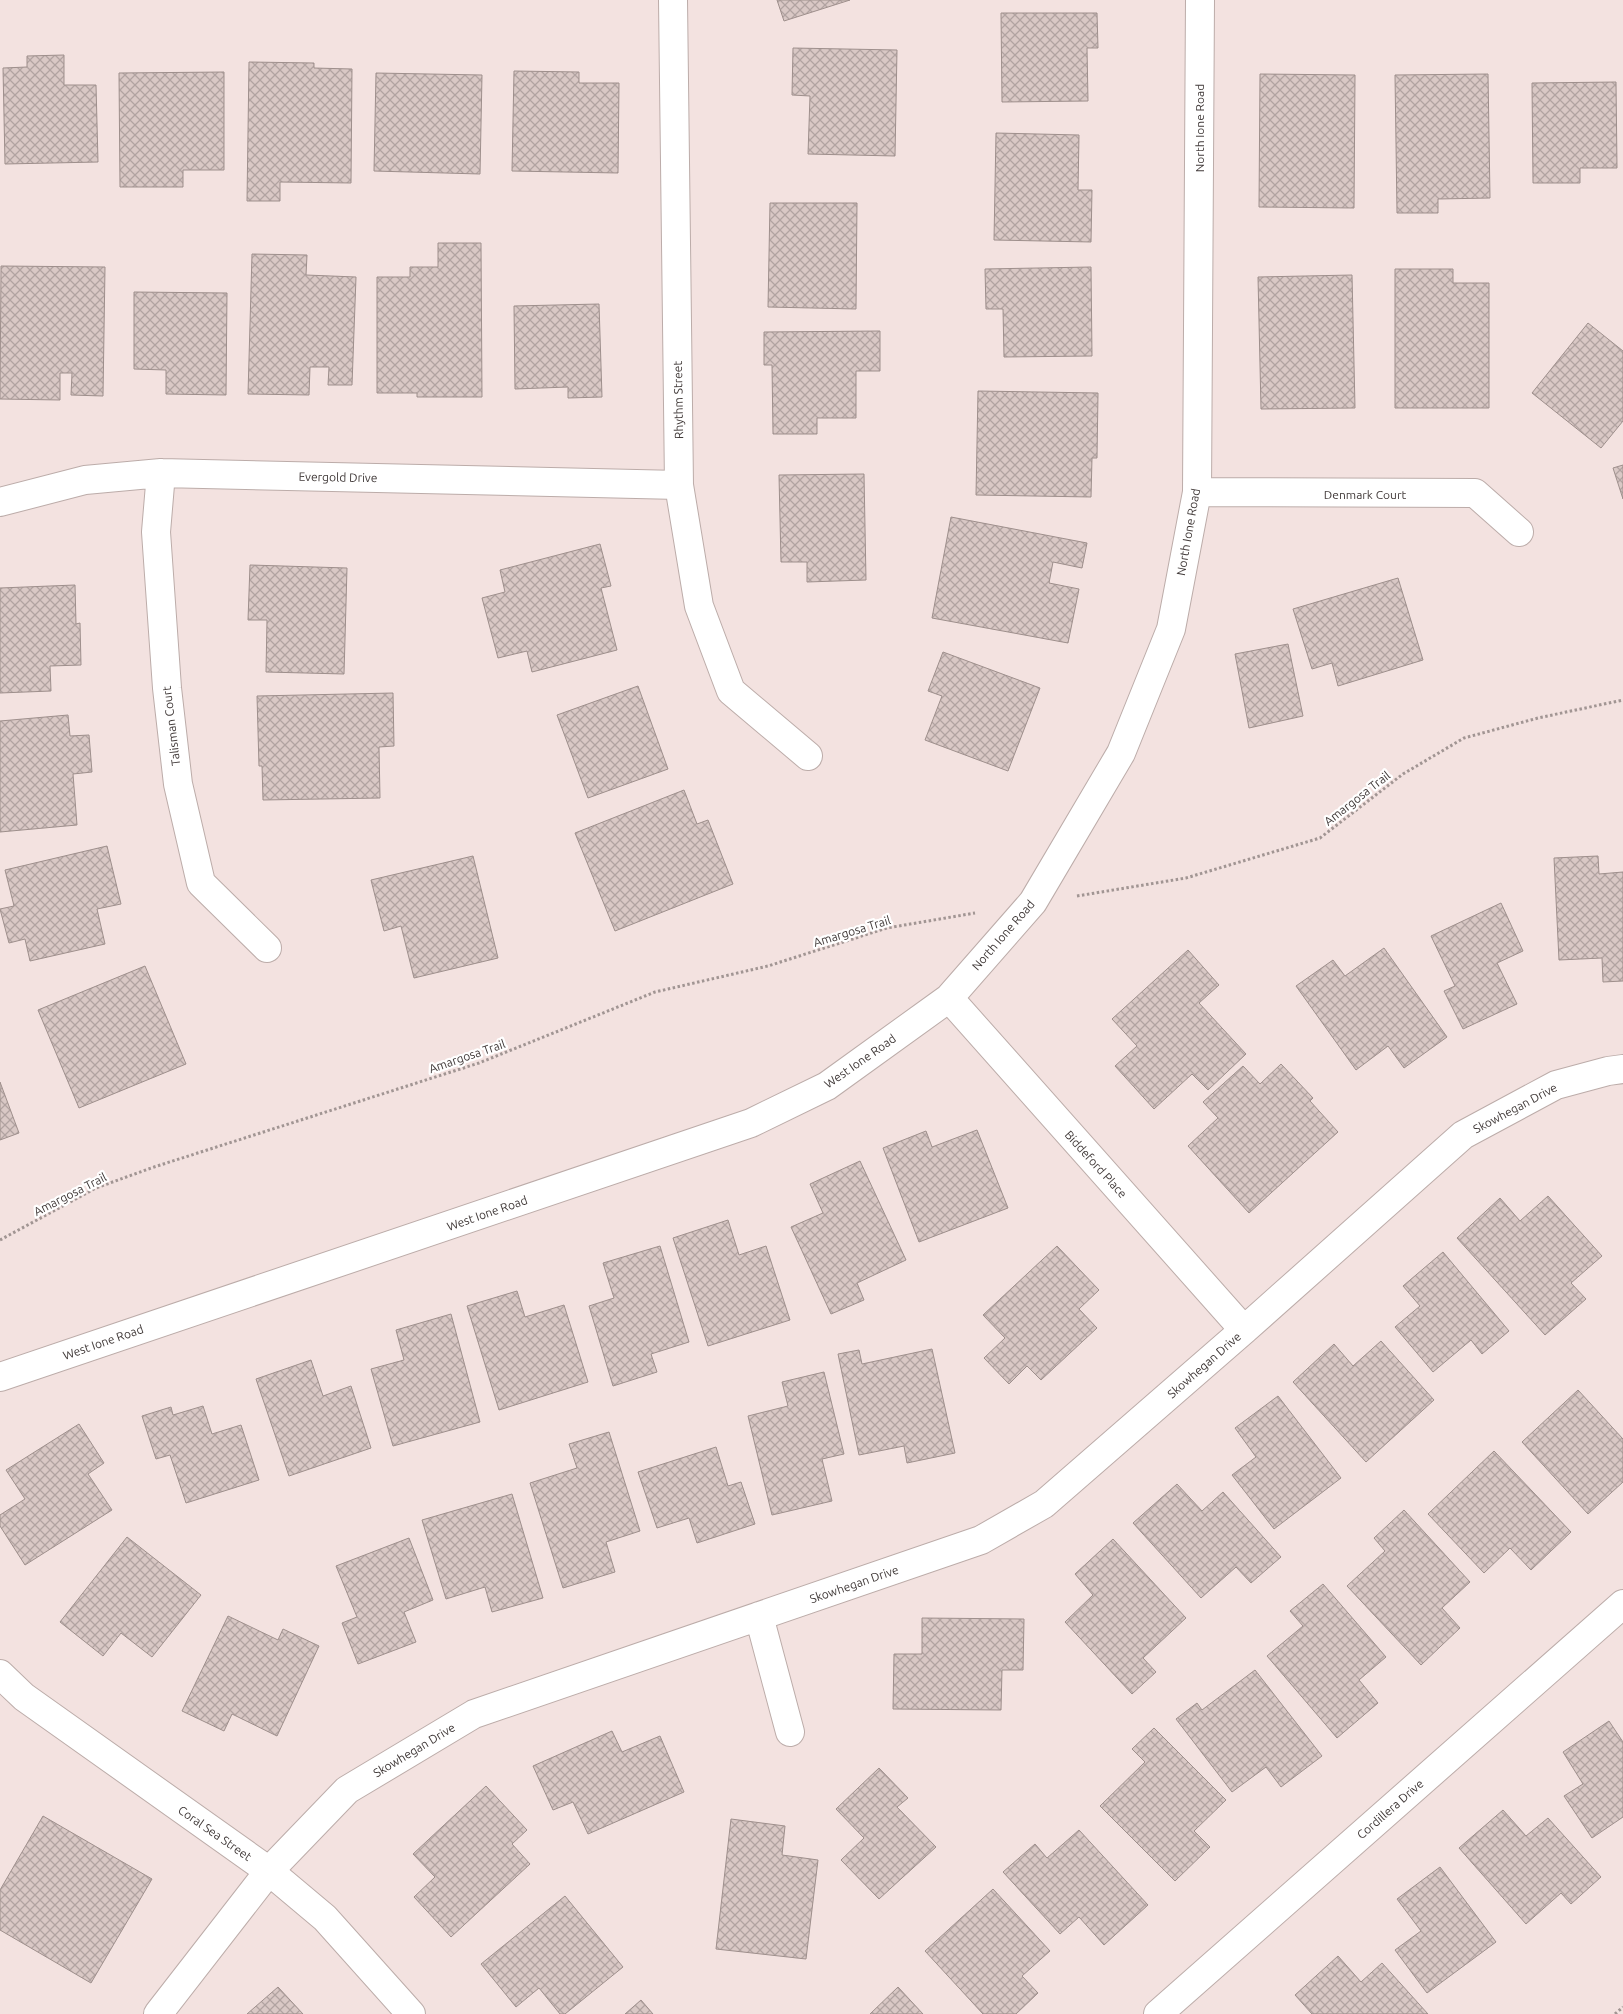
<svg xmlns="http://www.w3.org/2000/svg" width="1623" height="2014" font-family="Ubuntu,sans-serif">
	<defs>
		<pattern id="building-cross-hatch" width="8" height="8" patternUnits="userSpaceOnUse" patternTransform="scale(1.25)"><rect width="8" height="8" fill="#d9c8c5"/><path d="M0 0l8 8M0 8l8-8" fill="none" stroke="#b1a3a1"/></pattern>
	</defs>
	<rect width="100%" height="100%" fill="#f3e2e0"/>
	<path fill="url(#building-cross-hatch)" stroke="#9e8f8c" d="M777 0H850L784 21Z
		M1001 13H1097L1098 48H1087L1088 101 1002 102Z
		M793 48 897 50 895 156 808 154 810 96 792 95Z
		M64 55V85H96L98 162 5 164 3 68 27 67V56Z
		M249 62 314 63V68L352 69 351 183 280 182V201H247Z
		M514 71 579 72V83H619L618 173 512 171Z
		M224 72V170H183V187H120L119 73Z
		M376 73 482 75 480 174 374 171Z
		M1260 74 1355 75 1354 208 1259 207Z
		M1488 74 1490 198 1438 199V213H1397L1395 75Z
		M1616 82 1617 168H1580V183H1533L1532 83Z
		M996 133 1079 135 1078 190H1092L1091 242 994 240Z
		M770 203H857L856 309 768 307Z
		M438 243H481L482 397H417V393H377V277H410V267H438Z
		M252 254 307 255 306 275 356 277 352 385H328L329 367H310L309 395 248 394Z
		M1 266 105 267 103 396 71 395 72 373H60V400L0 399Z
		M1091 267 1092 356 1004 357 1003 309H986L985 269Z
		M1395 269H1453V283H1489V408H1395Z
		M1352 275 1355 408 1261 409 1258 277Z
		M134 292 227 293 226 395 166 394V370L134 369Z
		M599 304 602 397 568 398V387L515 389 514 306Z
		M1588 323 1623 351V421L1601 448 1532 393Z
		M880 331V371H856V418H817V434H773L772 365H764V332Z
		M978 391 1098 393 1097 458H1092L1091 497 976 495Z
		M1623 465V499L1613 468Z
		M864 474 866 580 807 582V562H781L779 475Z
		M951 517 1087 543 1082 568 1053 562 1049 583 1079 589 1068 643 932 618Z
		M600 544 611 586 601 588 617 650 532 672 527 651 498 658 482 598 505 592 500 570Z
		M250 565 347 568 344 674 266 672 267 620H248Z
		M1398 578 1423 660 1338 686 1332 663 1312 669 1293 609Z
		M75 585 76 624 80 623 81 665 50 666 51 691 0 693V588Z
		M1288 644 1303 716 1249 728 1235 654Z
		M943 652 1040 688 1008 771 925 740 942 696 928 691Z
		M638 686 668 769 588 798 557 715Z
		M393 693 394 746 379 747 380 798 263 800 262 766H259L257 696Z
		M68 715 70 736 89 735 92 772 73 774 77 825 0 832V721Z
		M684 790 697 824 708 820 733 884 615 931 575 833Z
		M107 846 121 904 97 909 105 944 30 961 25 939 9 943 0 909 14 906 5 870Z
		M473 856 498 958 414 978 401 926 384 931 371 880Z
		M1598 856 1599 874 1623 872V981L1603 982 1602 958 1559 960 1554 858Z
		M1501 903 1523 951 1497 963 1517 1004 1463 1029 1444 991 1455 986 1431 936Z
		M1384 948 1447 1037 1404 1068 1388 1046 1356 1070 1296 986 1333 960 1345 976Z
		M1188 950 1219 985 1199 1003 1246 1054 1208 1090 1192 1074 1154 1109 1115 1066 1137 1046 1112 1019Z
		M145 966 186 1064 79 1108 38 1010Z
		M1281 1064 1313 1098 1310 1101 1338 1132 1249 1213 1188 1146 1218 1118 1203 1102 1243 1066 1260 1084Z
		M0 1082 19 1133 0 1140Z
		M977 1130 1008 1208 919 1242 883 1148 926 1131 932 1147Z
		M860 1161 906 1260 857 1283 864 1300 831 1314 791 1227 823 1213 810 1184Z
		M1548 1196 1602 1256 1571 1283 1586 1299 1545 1335 1457 1238 1500 1198 1520 1221Z
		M728 1220 739 1255 766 1246 790 1320 708 1346 673 1238Z
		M660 1246 689 1342 651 1354 657 1372 613 1386 589 1306 614 1298 603 1263Z
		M1057 1246 1099 1290 1079 1309 1097 1328 1041 1380 1027 1366 1009 1384 984 1358 1005 1338 983 1315Z
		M1443 1252 1509 1331 1482 1354 1471 1340 1433 1372 1395 1327 1420 1306 1403 1286Z
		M517 1291 525 1317 564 1305 588 1382 499 1410 467 1306Z
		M451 1314 480 1422 393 1446 371 1369 404 1360 396 1330Z
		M1381 1341 1434 1400 1366 1462 1293 1382 1334 1344 1353 1366Z
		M932 1349 955 1453 907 1463 904 1446 859 1455 838 1354 859 1350 862 1364Z
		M311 1360 323 1396 351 1386 371 1448 289 1476 256 1379Z
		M824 1372 844 1454 822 1459 832 1501 772 1515 748 1416 788 1406 782 1382Z
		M1578 1390 1623 1439V1482L1588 1514 1522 1442Z
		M1278 1396 1341 1478 1274 1529 1232 1475 1256 1457 1235 1428Z
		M203 1406 212 1434 241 1425 259 1480 186 1503 170 1455 156 1459 142 1416 171 1407 173 1415Z
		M79 1424 104 1463 88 1474 112 1510 25 1565 0 1526V1515L25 1499 6 1470Z
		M609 1432 640 1531 606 1542 615 1572 563 1588 530 1483 577 1468 569 1444Z
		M716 1447 728 1486 741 1482 755 1524 697 1543 689 1518 657 1528 638 1472Z
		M1494 1451 1571 1532 1531 1570 1510 1548 1484 1573 1428 1514Z
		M1177 1484 1202 1511 1223 1492 1281 1557 1251 1583 1236 1567 1201 1598 1133 1523Z
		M512 1494 543 1598 492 1612 485 1587 446 1599 422 1520Z
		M1404 1510 1470 1582 1442 1608 1460 1628 1421 1665 1347 1586 1385 1551 1374 1538Z
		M127 1537 201 1595 152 1657 121 1633 103 1656 60 1622Z
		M409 1538 433 1600 404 1612 416 1642 358 1664 342 1623 357 1617 336 1566Z
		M1113 1539 1186 1618 1143 1658 1156 1672 1132 1694 1065 1622 1093 1595 1075 1574Z
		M1323 1584 1386 1657 1359 1680 1378 1703 1337 1738 1267 1656 1303 1626 1290 1611Z
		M228 1616 278 1640 283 1629 319 1646 277 1736 232 1714 224 1731 182 1711Z
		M922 1618 1024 1619 1023 1670H1002L1001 1710 893 1709 894 1654H922Z
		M1255 1670 1322 1756 1281 1787 1266 1767 1232 1792 1176 1719 1197 1703 1202 1710Z
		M1609 1721 1623 1742V1817L1592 1838 1564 1796 1583 1784 1563 1752Z
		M1154 1728 1226 1800 1194 1831 1210 1847 1175 1881 1100 1806 1145 1762 1132 1749Z
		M612 1731 622 1752 660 1736 684 1792 588 1834 573 1802 553 1810 533 1766Z
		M879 1768 908 1798 897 1807 936 1847 879 1899 841 1860 864 1838 836 1809Z
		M486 1786 527 1830 512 1844 530 1864 451 1937 414 1897 435 1877 413 1854Z
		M1503 1810 1526 1836 1548 1818 1601 1877 1571 1904 1561 1893 1526 1924 1459 1848Z
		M43 1816 152 1879 91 1983 0 1930V1890Z
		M731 1819 785 1826 782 1855 818 1860 806 1959 716 1949Z
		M1079 1830 1148 1905 1104 1945 1079 1917 1060 1934 1003 1872 1035 1844 1047 1858Z
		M1440 1867 1496 1942 1427 1993 1395 1950 1421 1931 1397 1899Z
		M993 1889 1050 1951 1022 1976 1038 1993 1016 2014H983L925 1951Z
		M565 1896 623 1967 565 2014H560L539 1988 516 2007 481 1964Z
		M1338 1956 1361 1982 1382 1963 1428 2014H1312L1295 1995Z
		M278 1987 303 2014H247Z
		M898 1987 923 2014H870Z
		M641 2000 653 2014H625Z"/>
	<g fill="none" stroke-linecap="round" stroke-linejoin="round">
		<defs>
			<path id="minor" d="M673 0 679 485 699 606 731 691 808 756
				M161 473 156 532 167 688 178 784 201 883 267 948
				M1197 492 1475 493 1519 532
				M0 502 85 480 161 473 679 485
				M949 998 1244 1330
				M0 1377 751 1123 827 1086 949 998 1033 902 1121 753 1171 629 1197 492 1200 0
				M759 1616 790 1732
				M0 1674 24 1697 269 1871 325 1918 411 2014
				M158 2014 269 1871 347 1790 474 1714 981 1540 1044 1504 1244 1330 1463 1135 1556 1085 1608 1071 1623 1069
				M1158 2014 1623 1604"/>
		</defs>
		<use href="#minor" stroke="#bcaca9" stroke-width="30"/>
		<path stroke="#a19593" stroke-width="3" stroke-dasharray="2.5 2.5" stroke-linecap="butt" d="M1077 896 1186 878 1320 838 1403 774 1464 738 1538 718 1623 700
			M0 1240 96 1188 154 1167 479 1063 655 992 768 966 887 928 975 913
			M1615 2014 1623 2007"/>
		<use href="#minor" stroke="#fff" stroke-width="28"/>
	</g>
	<g text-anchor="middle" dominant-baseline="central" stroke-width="4.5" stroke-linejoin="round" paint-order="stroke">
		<g font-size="12" fill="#403938" stroke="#fff">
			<text transform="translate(1199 128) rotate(-90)">North Ione Road</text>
			<text transform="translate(678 400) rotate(-91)">Rhythm Street</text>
			<text transform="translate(338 477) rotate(1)">Evergold Drive</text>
			<text x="1365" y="494">Denmark Court</text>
			<text transform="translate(1188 532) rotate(-80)">North Ione Road</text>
			<text transform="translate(171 726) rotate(-97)">Talisman Court</text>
			<text transform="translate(1357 798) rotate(-38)">Amargosa Trail</text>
			<text transform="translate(852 931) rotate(-17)">Amargosa Trail</text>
			<text transform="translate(1003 935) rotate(-49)">North Ione Road</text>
			<text transform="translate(467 1056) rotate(-19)">Amargosa Trail</text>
			<text transform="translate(860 1061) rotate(-35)">West Ione Road</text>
			<text transform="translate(1515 1108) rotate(-28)">Skowhegan Drive</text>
			<text transform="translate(1096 1164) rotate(48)">Biddeford Place</text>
			<text transform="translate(70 1194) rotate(-27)">Amargosa Trail</text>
			<text transform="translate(487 1213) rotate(-19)">West Ione Road</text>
			<text transform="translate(103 1342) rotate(-19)">West Ione Road</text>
			<text transform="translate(1204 1365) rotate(-41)">Skowhegan Drive</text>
			<text transform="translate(854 1584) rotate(-19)">Skowhegan Drive</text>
			<text transform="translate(414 1750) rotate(-31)">Skowhegan Drive</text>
			<text transform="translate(1390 1809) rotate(-41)">Cordillera Drive</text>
			<text transform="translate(215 1833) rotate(35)">Coral Sea Street</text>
		</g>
	</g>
</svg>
